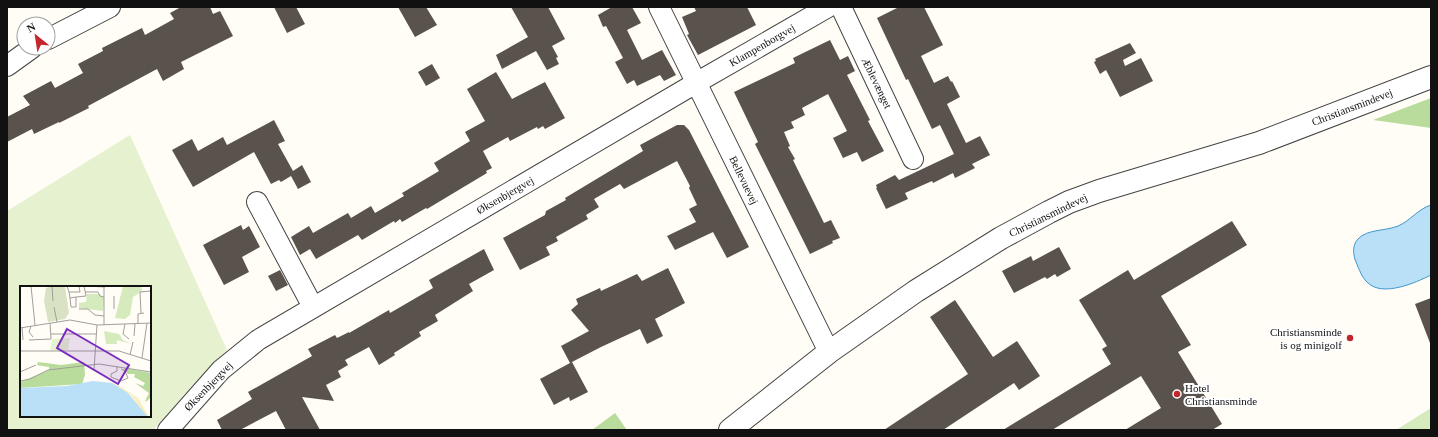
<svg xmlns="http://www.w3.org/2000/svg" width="1438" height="437" font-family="Georgia,serif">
	<rect width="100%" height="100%" fill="#fffdf5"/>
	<path fill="#d5ebbd" d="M1431 408V430H1396Z"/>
	<path fill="#b9dc9c" d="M1431 98V128L1373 120Z
		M615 413 627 430H592Z"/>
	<path fill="#e6f2cf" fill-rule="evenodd" d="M130 135 227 350 190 388 153 430H7V211ZM21 287H150V416H21Z"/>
	<path fill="#b9e0f7" stroke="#3f96cf" d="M1431 205V275C1415 283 1383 297 1368 283 1362 278 1359 269 1356 262 1353 255 1352 245 1358 239 1367 229 1386 231 1398 226 1410 221 1418 209 1431 205Z"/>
	<path fill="#5a524d" d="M181 7H210L213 14 220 11 233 36 181 62 184 69 163 81 157 69 88 106 89 108 59 123V122L34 134 32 129 7 142V117L30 105 23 96 51 81 55 88 83 73 78 64 103 51 102 48 142 28 145 35 174 19 170 13Z
		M274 7H296L305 24 287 33Z
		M398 7H426L437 25 415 37Z
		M511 7H548L565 39 552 46 558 57 556 58 559 64 547 70 536 51 502 69 496 55 528 37Z
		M612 7H632L641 23 627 30 642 60 662 50 676 75 664 81 660 75 637 86 634 80 627 84 615 62 623 58 606 26 603 27 598 15Z
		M694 7H747L756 25 698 55 687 35 689 34 682 17 696 11Z
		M899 7H924L943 45 921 56 934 83 948 76 951 82 952 81 960 97 947 104 966 143 980 136 990 155 972 164 975 168 955 178 953 173 933 183 932 181 905 193 908 199 886 209 876 188H877L876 185 895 175 899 180 954 154 940 125 932 129 908 79 906 80 877 18Z
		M830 40 840 60 848 56 855 71 847 75 870 120 868 121 884 151 862 162 857 152 843 158 833 138 847 131 828 94 802 108 805 115 791 122 794 128 784 132 790 146 788 147 795 159 793 160 824 223 831 220 840 238 832 241 833 243 810 254 755 144 758 142 734 92 795 63 793 58Z
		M1130 43 1136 53 1123 60 1125 66 1141 58 1153 81 1120 97 1106 70 1100 74 1094 62 1096 61 1095 59Z
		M432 64 440 78 426 86 418 72Z
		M496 72 512 99 545 82 565 118 545 129 543 126 538 129 537 127 510 141 508 137 483 151 492 168 486 171 487 173 427 209 426 208 402 222 400 219 395 223 394 221 362 240 358 235 316 259 310 249 300 255 291 237 309 226 313 233 348 213 351 218 371 206 375 213 404 196 402 193 439 171 434 163 470 141 465 132 485 121 467 89Z
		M274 120 285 141 278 144 293 171 302 165 311 182 298 189 291 176 281 182 279 180 271 184 254 152 193 187 172 150 192 139 198 151 223 137 227 145Z
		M677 125H684L689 130 749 247 727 258 713 232 675 250 667 236 696 222 689 209 697 205 689 188 690 186 677 161 624 189 620 184 594 199 599 207 586 215 588 219 556 237 558 241 546 247 550 255 520 270 503 238 545 215 546 211 566 200 565 198 643 151 640 145Z
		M1232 221 1247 245 1161 296 1191 345 1178 352 1222 424 1212 430H1125L1161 408 1141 376 1052 430H1003L1111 364 1102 349 1107 346 1079 300 1128 270 1134 280Z
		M241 225 243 230 249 226 260 247 242 257 249 272 224 285 203 245Z
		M1059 247 1071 269 1057 277 1055 274 1047 279 1045 277 1014 293 1002 271 1031 256 1033 261Z
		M484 249 494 270 469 284 473 291 435 315 438 321 419 332 421 336 394 353 395 355 379 365 369 347 345 360 348 365 338 371 341 377 326 385 334 401 302 397 320 430H286L276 411 240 430H222L217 420 252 399 248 392 312 356 308 349 335 335 337 338 349 332V333L389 310 390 313 433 288 429 280Z
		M668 268 685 303 655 319 663 336 647 344 640 329 601 347 570 363 561 346 589 331 571 310 578 304 576 299 600 288 601 291 637 274 642 281Z
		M280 270 288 285 276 291 268 276Z
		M1431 298V342L1430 343 1415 304Z
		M955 300 993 357 1017 341 1040 376 1019 390 1014 383 943 430H884L968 374 930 317Z
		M572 362 588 392 570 401 569 397 554 405 540 379Z"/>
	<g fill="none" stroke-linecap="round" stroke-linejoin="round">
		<defs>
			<path id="minor" d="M659 7 829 352
				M841 7 913 159
				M48 39 110 7
				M7 66 32 48
				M257 202 313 307
				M168 430 221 370 258 340 696 83 828 7"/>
			<path id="tertiary" d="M730 430 829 352 916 291 1001 238 1049 212 1069 202 1099 191 1259 143 1431 77"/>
		</defs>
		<use href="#minor" stroke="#444" stroke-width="22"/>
		<use href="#tertiary" stroke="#444" stroke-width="24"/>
		<use href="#minor" stroke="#fff" stroke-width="20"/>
		<use href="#tertiary" stroke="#fff" stroke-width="22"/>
	</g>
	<g fill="#c4262e" stroke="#fff" stroke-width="1.5">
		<circle cx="1350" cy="338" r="4"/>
		<circle cx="1177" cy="394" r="4"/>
	</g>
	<g text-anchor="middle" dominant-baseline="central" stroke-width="4" stroke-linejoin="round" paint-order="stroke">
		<g font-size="11" fill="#111" stroke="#fff">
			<text transform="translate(762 45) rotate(-30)">Klampenborgvej</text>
			<text transform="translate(877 83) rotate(64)">Æblevænget</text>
			<text transform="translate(1352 107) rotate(-21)">Christiansmindevej</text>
			<text transform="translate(744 180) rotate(64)">Bellevuevej</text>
			<text transform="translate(505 195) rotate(-30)">Øksenbjergvej</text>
			<text transform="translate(1048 215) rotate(-26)">Christiansmindevej</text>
			<text transform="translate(208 386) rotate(-46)">Øksenbjergvej</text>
		</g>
		<g font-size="11" fill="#111" stroke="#fff" text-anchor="end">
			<text x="1342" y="332">Christiansminde<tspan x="1342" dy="13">is og minigolf</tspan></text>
			<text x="1185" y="388" text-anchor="start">Hotel<tspan x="1185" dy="13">Christiansminde</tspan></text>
		</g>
	</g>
	<g transform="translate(20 286)">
		<rect width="131" height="131" fill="#fffdf5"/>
		<path d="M103 0H121L122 5 113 11 110 29 105 33 95 32ZM67 8H79L84 12 83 25 59 22V17L66 16ZM84 45 99 48 103 54 112 58 97 54V58H86Z" fill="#d5ebbd"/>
		<path d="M18 76 41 79 64 76 65 89 62 98 0 102V96L29 84V81L17 79ZM103 82 131 87V111L127 115 118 116 125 115 129 107 115 97 123 100 125 97 114 91 115 88H108Z" fill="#b9dc9c"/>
		<path d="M89 97H93L101 101 118 112 129 131 125 130 111 109Z" fill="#fbeec1"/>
		<path d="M32 0H45L49 27 45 33 28 36 24 15 26 2Z" fill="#d9e3c4"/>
		<path d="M50 52 48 64 30 65 32 53Z" fill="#e6f2cf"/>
		<path d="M73 95 92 97 108 107 128 131H0V102L47 100Z" fill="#b9e0f7"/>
		<path fill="none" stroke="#b9e0f7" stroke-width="2" d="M0 119 26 131M64 131 79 115 81 109 85 121 93 131"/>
		<path fill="none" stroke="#a09f9a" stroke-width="1" d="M11 0 15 39M32 0 33 15M47 0 49 6H60L59 0M65 0 85 1M49 6 50 12 56 11V21H51L50 12M65 6H78L80 10 84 11M56 11 66 10 64 0M34 21 37 36M59 23H68L75 29 84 30M94 23V10M121 27 120 6 130 5M105 38 103 48 109 53M118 38V28L124 27M84 39V0M11 40 9 46 13 51M2 41 3 54M0 42 50 34 77 39 131 37M31 48H76M114 50 115 38M9 54 31 53 30 37M0 65H99L131 75M110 69 113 56M122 72 127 37M97 80V85L91 88V91L101 95 108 92 105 85 101 83M74 84 77 39M0 86 16 79M0 95 10 93 28 84 79 78 131 86"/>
		<path fill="#7b2cbf" fill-opacity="0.15" stroke="#7b2cbf" stroke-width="2" d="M47 43 109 79 98 98 37 62Z"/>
		<rect width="131" height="131" fill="none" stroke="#111" stroke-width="2"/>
	</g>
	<rect width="1438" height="437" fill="none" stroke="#111111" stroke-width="16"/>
	<g transform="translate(36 36) rotate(330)"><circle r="19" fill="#ffffff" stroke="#a0a0a0"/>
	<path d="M0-3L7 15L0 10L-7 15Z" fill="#c4262e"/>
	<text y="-6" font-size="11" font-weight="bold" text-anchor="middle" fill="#111111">N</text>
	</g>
</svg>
